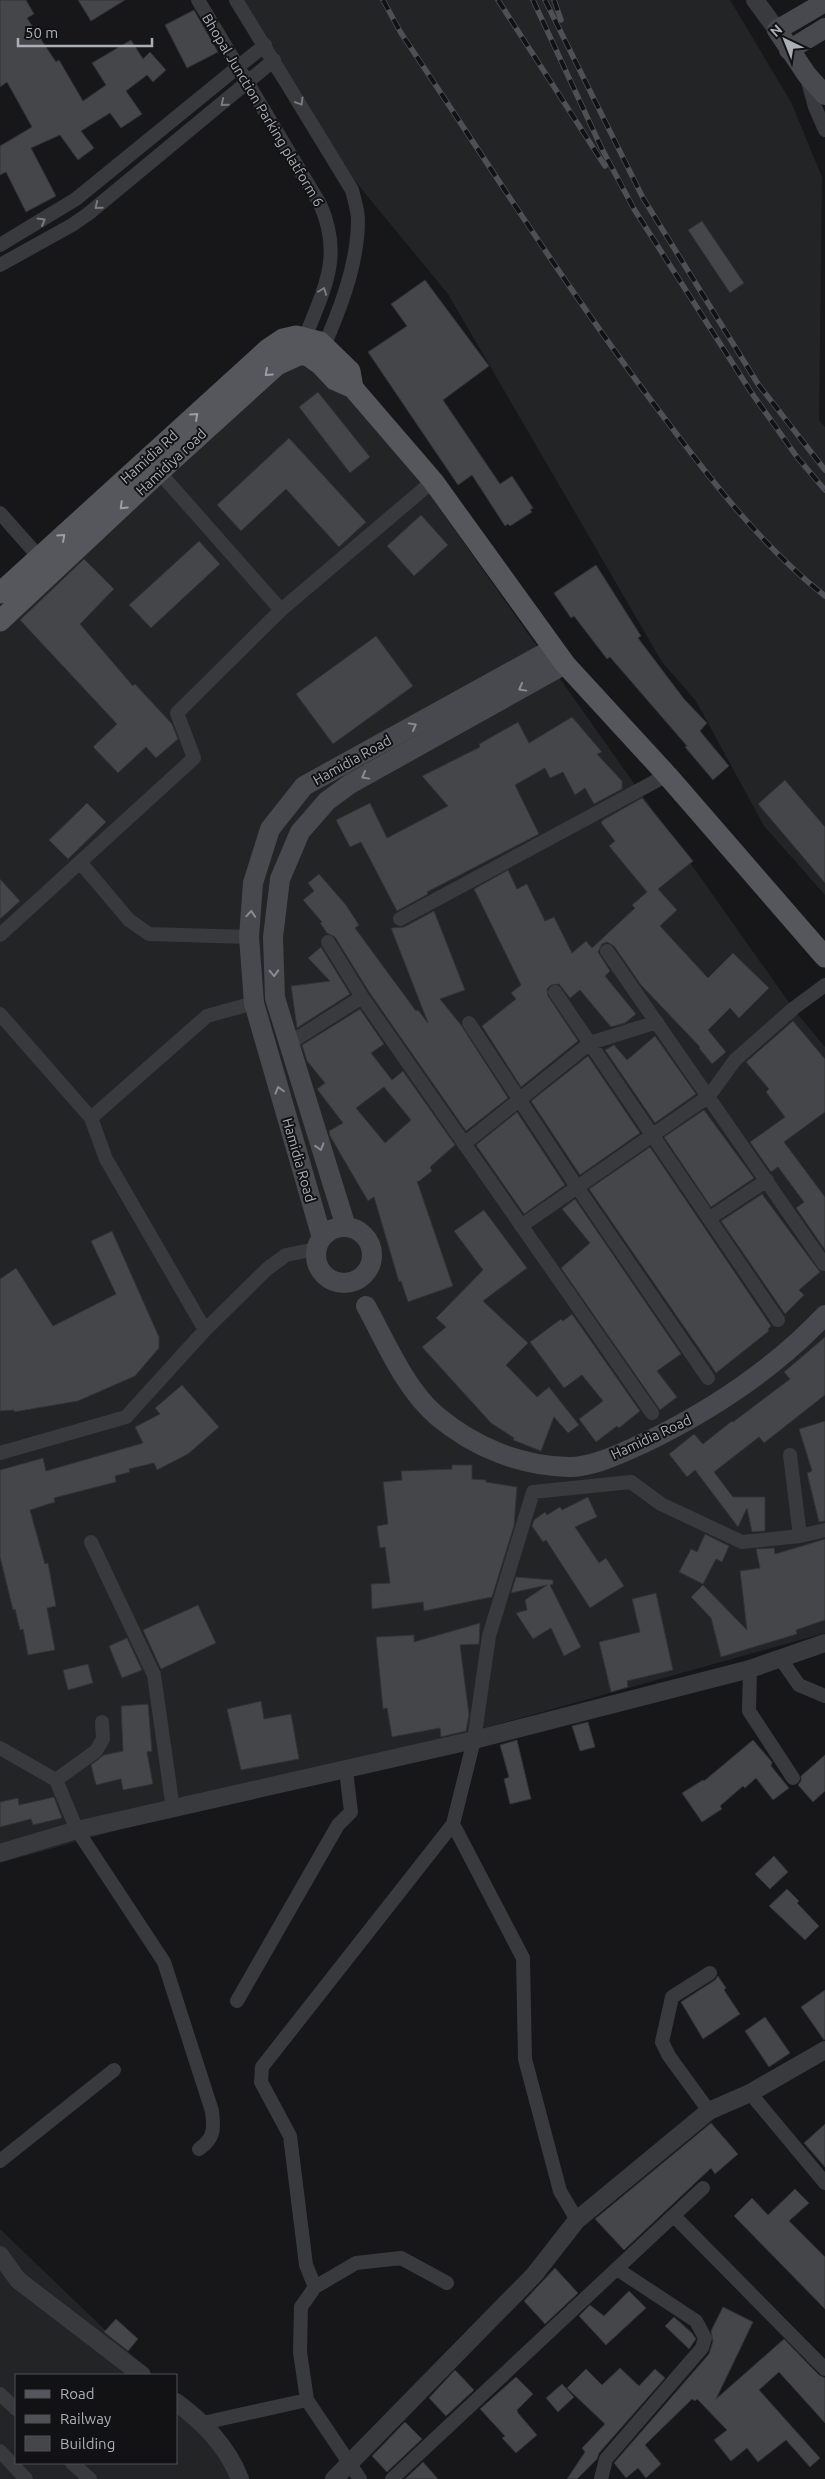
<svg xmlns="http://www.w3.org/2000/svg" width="825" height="2479" font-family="Ubuntu,sans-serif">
	<rect width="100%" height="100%" fill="#171719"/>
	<path fill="#232426" d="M233 0H730L791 102 822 177 819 420 825 427V895L764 826 696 701 662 662 448 294 364 192 265 65Z
		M314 331 795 1011 825 1047V1633L0 1863V602Z
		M0 2229 152 2375H16V2463H176V2399L240 2479H0Z"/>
	<path fill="#454649" stroke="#323235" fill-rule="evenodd" d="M0 0H26L34 14 27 18 56 62 59 60 83 101 106 85 92 63 131 40 143 59 150 52 166 70 153 82 147 75 126 91 142 114 121 128 110 113 81 131 94 148 78 160 60 135 31 148 56 196 26 212 6 172 0 175V146L32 127 7 82 0 87Z
		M78 0H125L91 21Z
		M194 10 218 52 187 68 165 25Z
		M702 221 744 283 730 293 688 230Z
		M425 280 489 366 443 400 500 484 512 476 533 508 530 510 532 512 510 526 508 524 505 526 472 475 458 485 368 352 407 326 391 304Z
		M318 392 370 457 350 473 299 407Z
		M289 438 366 522 339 547 286 489 241 531 217 505Z
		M421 515 448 545 414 576 387 546Z
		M199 541 220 564 151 628 129 605Z
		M84 559 114 589 80 624 133 686 135 684 172 724 178 739 156 758 146 747 118 773 93 747 117 724 20 620Z
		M596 565 641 636 638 638 684 699 707 723 700 731 729 766 713 780 685 747 687 746 610 657 607 659 574 616 571 618 554 593Z
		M376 636 413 686 333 744 296 694Z
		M572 717 602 752 597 754 622 781V789L594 804 585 788 575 795 563 772 550 778 545 768 515 785 539 834 427 892 428 894 397 911 361 842 350 847 336 820 370 803 387 838 448 806 422 776 480 747 479 744 518 722 529 743Z
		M785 780 825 827V883L758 804Z
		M642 798 693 861 658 889 677 910 660 926 708 978 733 953 769 988 739 1018 730 1008 708 1030 726 1052 712 1064 699 1048 700 1047 641 985 614 946 607 942 602 944 598 952 610 971 605 976 636 1014 625 1023 611 1027 580 990 570 998 559 984 551 985 547 989 548 996 578 1041 521 1087 482 1026 516 999 511 993 521 985 474 889 508 870 517 889 527 884 545 921 554 917 572 953 586 941 592 948 635 908 632 905 647 892 609 846 615 841 601 823 603 820Z
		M87 803 106 822 68 859 49 840Z
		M319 874 346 905 359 925 355 928 416 1011 418 1010 428 1023 391 928 404 927 434 911 465 990 440 999 461 1025 508 1098 466 1131 369 992 335 937 327 933 320 923 322 922 303 900 314 891 308 883Z
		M0 879 20 901 0 919Z
		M321 947 350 994 297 1028 291 986 330 981 308 958Z
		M360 1009 384 1044 371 1053 392 1080 403 1071 455 1145 430 1167 432 1171 418 1182 417 1181 453 1286 408 1302 401 1281 399 1282 374 1197 368 1201 330 1136 329 1131 343 1123 317 1089 325 1083 307 1061 302 1045ZM384 1087 411 1120 385 1143 356 1108Z
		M793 1021 825 1059V1112L784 1142 825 1197V1250L796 1208 804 1202 778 1167 771 1172 750 1142 785 1117 766 1092 769 1089 746 1062Z
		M655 1036 696 1094 655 1123 605 1050 614 1045 627 1060Z
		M588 1056 640 1133 580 1175 531 1101Z
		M704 1110 754 1178 711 1207 664 1137Z
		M517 1112 565 1185 524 1214 476 1145Z
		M650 1147 771 1326 768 1329 769 1331 716 1373 589 1189Z
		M762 1194 820 1272 799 1290 804 1295 785 1314 721 1221Z
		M575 1199 681 1354 657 1371 677 1397 660 1410 561 1268 590 1243 562 1209Z
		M484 1210 527 1268 483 1301 528 1343 506 1365 537 1397 549 1387 579 1425 568 1433 554 1417 541 1451 513 1440 514 1438 491 1423 422 1347 446 1327 436 1318 483 1270 454 1231Z
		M112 1231 159 1337V1348L135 1376 78 1401 14 1412V1410L0 1411V1279L16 1268 53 1326 116 1294 91 1241Z
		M572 1314 640 1411 619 1428 617 1426 596 1442 579 1419 603 1401 582 1375 564 1388 530 1342 561 1319 563 1321Z
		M825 1337V1395L764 1443 759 1437 714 1472 733 1497H765V1531L752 1532 747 1508 738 1527 695 1470 687 1477 669 1454 694 1434 703 1444 732 1421 733 1422 790 1379 784 1372Z
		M182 1385 219 1427 188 1454 157 1470 154 1463 129 1469 130 1472 115 1476 116 1482 54 1498 55 1502 30 1510 45 1564 48 1563 56 1606 47 1608 55 1650 28 1655 23 1629 20 1630 15 1609 13 1610 0 1557V1470L43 1458 46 1471 143 1443 135 1427 160 1414 155 1408Z
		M825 1421V1521L819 1522 807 1473 812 1471 799 1429Z
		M452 1465H472V1479L486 1480V1482L517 1487 514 1526 492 1597 424 1611 423 1602 372 1609 371 1584 390 1583 385 1547 380 1548 377 1526 388 1524 383 1482 402 1480 401 1471 452 1469Z
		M588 1497 597 1517 575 1527 599 1563 606 1558 624 1586 590 1608 546 1540 543 1542 532 1526 534 1520 545 1512 547 1515 560 1507 562 1510Z
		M705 1534 729 1546 722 1562 716 1559 703 1584 679 1572 691 1549 697 1552Z
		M825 1539V1620L796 1630 797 1634 721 1657 711 1618 691 1597 703 1585 747 1630 740 1571 760 1568 756 1549 774 1548 775 1554Z
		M516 1577 553 1580V1584L550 1585 581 1647 564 1656 551 1628 533 1639 516 1613 527 1610 525 1600 547 1585 511 1593Z
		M656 1593 673 1670 627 1681 628 1687 611 1692 599 1642 640 1632 632 1599Z
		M198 1605 216 1643 161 1669 143 1630Z
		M480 1623 479 1644 460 1645 469 1715 466 1731 441 1737 440 1728 392 1737 387 1708 383 1709 376 1637 414 1635V1642Z
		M127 1638 142 1670 122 1678 109 1646Z
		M88 1664 93 1683 68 1690 63 1670Z
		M261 1701 264 1719 291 1714 299 1759 241 1770 227 1709Z
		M148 1704 152 1751 147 1752 153 1784 123 1790 121 1779 96 1785 91 1765 104 1755 123 1751 121 1706Z
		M588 1722 595 1747 580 1751 572 1726Z
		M517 1740 531 1799 510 1804 504 1779 509 1777 500 1745Z
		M753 1740 772 1762 771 1766 789 1788 773 1800 756 1778 745 1788 743 1786 720 1806 722 1809 702 1822 682 1793 703 1780 704 1781Z
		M825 1755V1791L813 1802 798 1785 801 1781V1776Z
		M54 1797 62 1818 33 1825 31 1819 0 1827V1802L18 1798 19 1805Z
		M774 1856 788 1872 770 1889 755 1874Z
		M787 1889 799 1901 797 1903 819 1926 805 1940 769 1906Z
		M718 1976 726 1988 724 1990 740 2014 703 2039 681 2002 715 1980Z
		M825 1990V2039L824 2040 801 2007Z
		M765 2017 790 2053 769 2067 745 2031Z
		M711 2123 738 2154 715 2174 711 2168 624 2250 595 2219Z
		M825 2124V2167L804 2143Z
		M795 2189 809 2203 789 2221 825 2257V2309L734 2216 752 2198 768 2215Z
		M555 2268 578 2293 545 2324 524 2301Z
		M629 2291 646 2308 606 2345 579 2316 590 2305 604 2316Z
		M723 2307 753 2322 716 2399 784 2339 819 2375 825 2378V2423L779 2372 759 2390 820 2458 810 2467 786 2440 758 2462 747 2448 731 2461 714 2440 727 2430 697 2399 695 2401 692 2399 645 2445 661 2464 646 2478 638 2468 626 2478 614 2463 709 2354 713 2341 711 2331Z
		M674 2317 692 2333 696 2339 689 2349 665 2326Z
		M116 2319 138 2339 128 2351 104 2332Z
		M620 2368 639 2386 655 2369 665 2378 599 2453 597 2459 577 2479H567L585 2452 582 2448 605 2424 567 2388 586 2369 602 2385Z
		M455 2370 474 2390 446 2416 429 2398Z
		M516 2377 533 2394 517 2410 518 2413 537 2435 516 2453 502 2438 505 2436 480 2409Z
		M562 2384 574 2397 558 2412 546 2398Z
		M405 2422 422 2439 387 2472 372 2456Z
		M423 2462 438 2479H405Z"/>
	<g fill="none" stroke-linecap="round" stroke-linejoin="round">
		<path stroke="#393a3e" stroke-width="14" d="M198 0 320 204C345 260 321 293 302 346
			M236 0 352 190C354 199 358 210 358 220 358 265 339 312 321 353
			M807 78 815 107 825 130
			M0 245 76 199 265 45
			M0 265 72 225 88 214 274 60
			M159 472 281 610
			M0 513 39 557
			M80 862 129 920 149 934 249 937
			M400 919 667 775
			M0 935 194 758 177 713 281 610 433 481
			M328 942 362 997 652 1413
			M607 951 824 1264
			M555 992 778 1320
			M0 1014 91 1118 106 1159 205 1330
			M469 1023 577 1187 708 1378
			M288 1044 362 997
			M91 1118 207 1016 254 1003
			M464 1144 590 1043 657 1022
			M710 1218 767 1180
			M521 1226 709 1096 735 1060 794 1008 825 985
			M0 1453 126 1417 205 1330 267 1269 286 1255 316 1249
			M790 1455 800 1536
			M91 1542 154 1675 173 1809
			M780 1658 799 1685 825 1696
			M750 1669 749 1711 793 1778
			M0 1748 56 1780 77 1830 164 1962 212 2111C214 2128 215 2138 199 2149
			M56 1780 96 1751 103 1739 102 1722
			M453 1824 523 1958 525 2059 560 2191 577 2220
			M237 2001 338 1825 351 1812 346 1770
			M750 2093 825 2183
			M709 2111 669 2056 662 2042 672 1997 710 1973
			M0 2161 114 2070
			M674 2216 825 2369
			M315 2287 306 2265 290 2136 261 2082 262 2067 453 1824 474 1740 489 1636 533 1492 631 1482 661 1504 742 1542 800 1536 825 1530
			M0 2394 16 2409
			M203 2423 307 2400
			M0 2451 26 2479
			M72 2463 90 2479
			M360 2479 307 2400 300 2352 301 2307 315 2287 356 2263 401 2258 447 2283
			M392 2479 703 2188
			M601 2479 606 2459 702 2348 705 2338 696 2321 617 2269"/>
		<path stroke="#393a3e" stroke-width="18" d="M755 0 777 30
			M0 1853 77 1830 474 1740 750 1669 825 1643
			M0 2255 18 2280 142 2375
			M176 2402C204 2423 227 2446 240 2479
			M334 2479 534 2275 577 2220 709 2111 750 2093 825 2050"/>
		<path stroke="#47494e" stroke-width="20" d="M825 2 777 30 807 75 825 95
			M789 50 825 28
			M316 1255a28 28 0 1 1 56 0a28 28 0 1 1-56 0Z
			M346 1227 275 998 273 937 280 879 300 832 327 801 350 784 565 664
			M322 1238 254 1003 249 937 253 883 270 829 304 786 554 648
			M366 1306C386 1342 405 1389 437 1416 474 1447 520 1466 569 1467 594 1467 621 1453 644 1443 712 1410 773 1370 825 1315"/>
		<path stroke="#55575c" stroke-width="21" d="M0 593 268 349 283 339 296 336 320 342 350 371 353 388 433 481 565 664 667 775 825 957
			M0 621 159 472 277 365 299 355H307L321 365 335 380 353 388"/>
		<defs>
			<path id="rail" d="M383 0 401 33C488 163 571 296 666 420 714 484 762 546 825 596
				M498 0 605 166
				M533 0 601 147 634 209 751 392 797 457 825 490
				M545 0 643 198 758 384 825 470
				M554 0 561 20"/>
		</defs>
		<use href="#rail" stroke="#4e5055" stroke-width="5.5"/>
		<use href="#rail" stroke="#121214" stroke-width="4" stroke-dasharray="11" stroke-linecap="butt"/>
	</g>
	<defs><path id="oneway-chevron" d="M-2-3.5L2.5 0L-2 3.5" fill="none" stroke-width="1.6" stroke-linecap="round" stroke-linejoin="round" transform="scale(1.25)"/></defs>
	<g stroke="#787b81">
		<use href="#oneway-chevron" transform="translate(300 102) rotate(59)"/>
		<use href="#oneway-chevron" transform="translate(224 103) rotate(141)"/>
		<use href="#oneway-chevron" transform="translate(98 206) rotate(141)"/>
		<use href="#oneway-chevron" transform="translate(42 221) rotate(-30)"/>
		<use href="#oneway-chevron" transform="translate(323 291) rotate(-69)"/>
	</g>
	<g stroke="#9a9ea6">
		<use href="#oneway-chevron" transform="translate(268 373) rotate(138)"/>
		<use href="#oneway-chevron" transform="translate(195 416) rotate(-42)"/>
		<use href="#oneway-chevron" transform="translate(123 506) rotate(136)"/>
		<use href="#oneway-chevron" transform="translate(62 537) rotate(-42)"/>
	</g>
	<g stroke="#888c93">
		<use href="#oneway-chevron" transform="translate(522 688) rotate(151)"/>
		<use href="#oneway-chevron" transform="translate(413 726) rotate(-29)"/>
		<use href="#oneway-chevron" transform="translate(365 776) rotate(151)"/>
		<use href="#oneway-chevron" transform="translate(251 914) rotate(-86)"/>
		<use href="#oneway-chevron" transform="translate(274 973) rotate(88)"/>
		<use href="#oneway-chevron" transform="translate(279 1090) rotate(-106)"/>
		<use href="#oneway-chevron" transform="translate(320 1147) rotate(73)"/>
	</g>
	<g text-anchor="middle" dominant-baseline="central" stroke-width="4" stroke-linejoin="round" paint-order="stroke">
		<g font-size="14" fill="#abb0b8" stroke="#121214">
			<text transform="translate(263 110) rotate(59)">Bhopal Junction Parking platform 6</text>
			<text transform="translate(149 457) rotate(-42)">Hamidia Rd</text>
			<text transform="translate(171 462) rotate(-43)">Hamidiya road</text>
			<text transform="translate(352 760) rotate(-29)">Hamidia Road</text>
			<text transform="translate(299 1160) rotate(74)">Hamidia Road</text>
			<text transform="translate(651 1437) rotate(-25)">Hamidia Road</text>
		</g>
	</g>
	<rect x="15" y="2374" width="162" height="90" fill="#121214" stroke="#4f5156"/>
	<rect x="25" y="2390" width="25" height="8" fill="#55575c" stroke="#4f5156"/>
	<text x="60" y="2399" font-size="15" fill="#abb0b8">Road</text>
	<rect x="25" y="2415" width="25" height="8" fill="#4e5055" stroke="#4f5156"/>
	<text x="60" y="2424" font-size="15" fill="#abb0b8">Railway</text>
	<rect x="25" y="2436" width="25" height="15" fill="#454649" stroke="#4f5156"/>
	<text x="60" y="2449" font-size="15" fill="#abb0b8">Building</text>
	<g transform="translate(785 40) rotate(317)" stroke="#121214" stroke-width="4" paint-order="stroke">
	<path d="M0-4L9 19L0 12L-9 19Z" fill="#abb0b8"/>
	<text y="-8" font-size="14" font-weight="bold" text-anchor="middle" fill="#abb0b8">N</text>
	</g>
	<path d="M18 38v8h134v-8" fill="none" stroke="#abb0b8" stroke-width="2.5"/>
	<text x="25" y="38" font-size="15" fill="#abb0b8" stroke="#121214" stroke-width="4" paint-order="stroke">50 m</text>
</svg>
